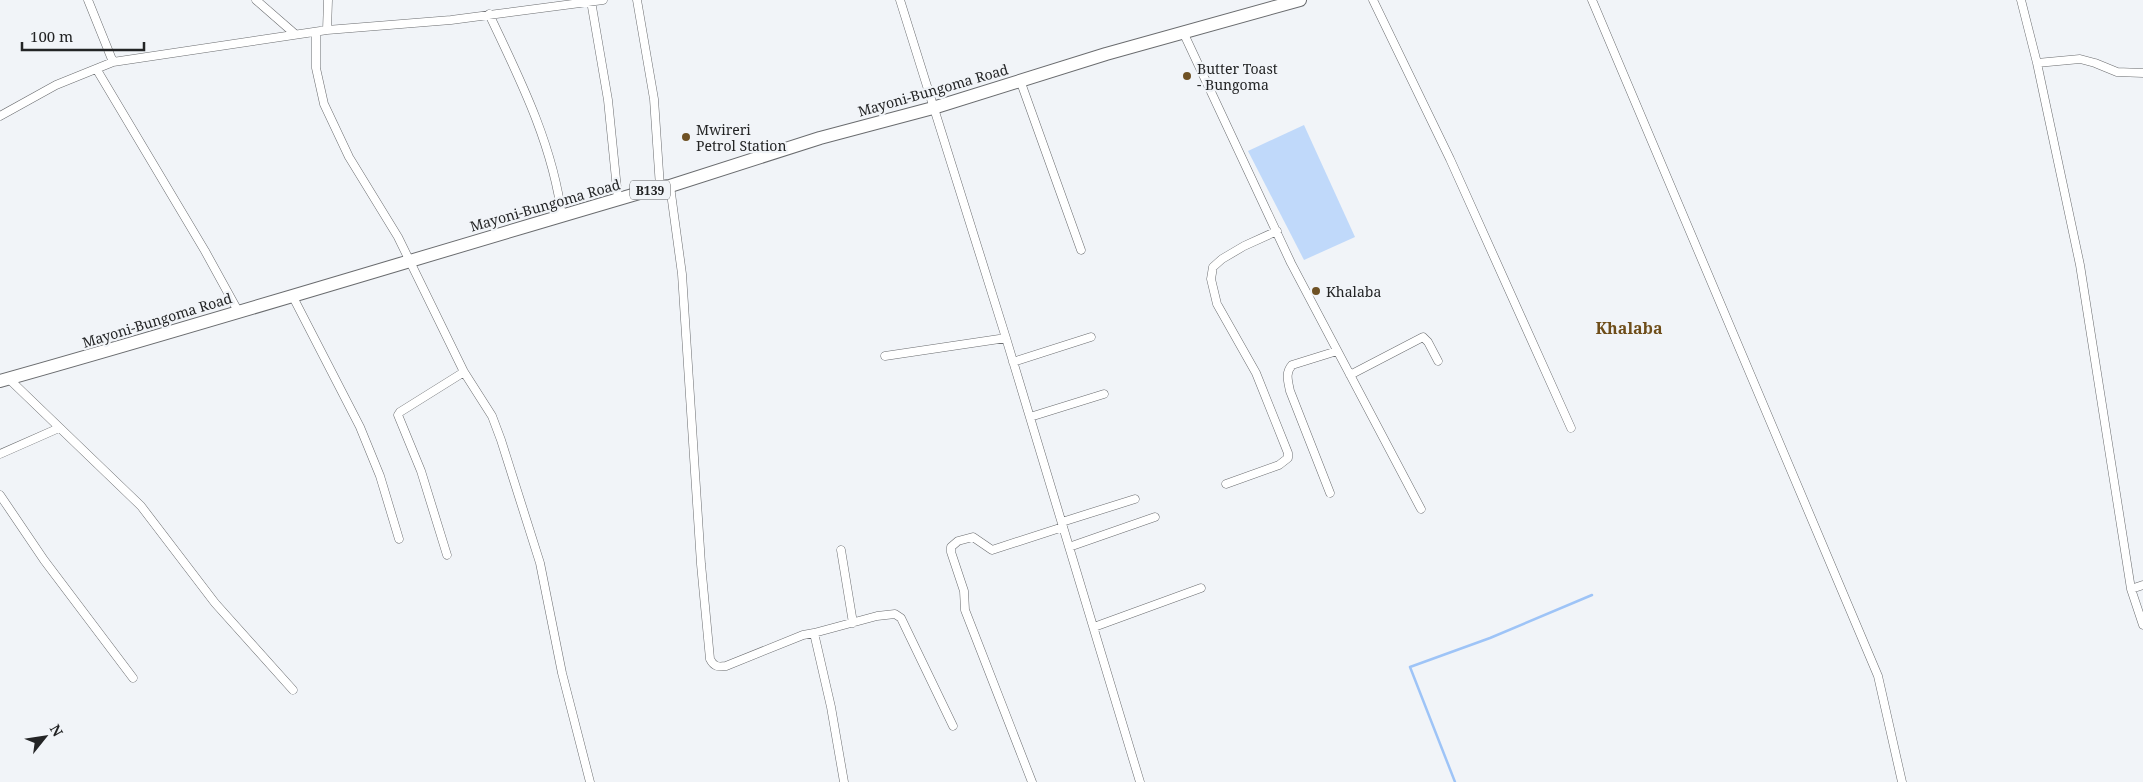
<svg xmlns="http://www.w3.org/2000/svg" width="2143" height="782" font-family="'Noto Serif',serif">
	<rect width="100%" height="100%" fill="#f1f4f8"/>
	<path fill="#c0d9fa" d="M1304 125 1355 237 1304 260 1248 151Z"/>
	<g fill="none" stroke-linecap="round" stroke-linejoin="round">
		<path stroke="#9ec4f7" stroke-width="2.5" d="M1455 782 1410 667 1490 638 1592 595"/>
		<defs>
			<path id="minor" d="M88 0 113 62
				M256 0 295 34
				M637 0 654 99 660 187
				M900 0 1006 338 1140 782
				M1373 0 1450 159 1571 428
				M1592 0 1878 676 1902 782
				M2021 0 2037 63 2080 265 2131 589 2143 625
				M591 1 608 100 618 199
				M489 14C520 79 553 145 562 217
				M327 30 328 0
				M316 32V68L324 104 349 157 398 237 464 372 492 416 501 440 540 563 562 673 590 782
				M1184 34 1291 263 1421 509
				M2037 63 2080 59 2095 63 2117 72 2143 73
				M97 70 205 251 238 311
				M1020 80 1081 250
				M0 116 56 85 113 62 327 30 451 20 603 0
				M670 186 682 274 701 564 710 659C714 667 718 667 726 666L803 635 814 633 831 707 844 782
				M293 297 360 427 380 476 399 539
				M885 356 1006 338
				M1013 362 1091 337
				M1350 375 1423 337 1428 342 1438 361
				M9 379 141 506 215 603 293 690
				M1030 417 1104 394
				M0 454 59 428
				M1226 484 1279 465 1288 458V453L1256 373 1217 304 1211 279 1213 267 1222 259 1244 246 1277 231
				M1330 493 1290 391C1288 381 1285 373 1292 365L1337 351
				M0 495 44 560 133 678
				M1062 522 1135 499
				M1069 547 1155 517
				M841 550 853 623
				M447 555 421 471 398 415 400 412 464 372
				M2131 589 2143 585
				M1094 627 1201 588
				M814 633 877 616 895 614 901 618 953 726
				M1032 782 965 610 964 591 951 552V547L958 541 973 537 992 550 1063 527"/>
			<path id="primary" d="M0 381C221 319 440 251 660 187L670 186 820 138 933 108 1106 54 1300 0"/>
		</defs>
		<use href="#minor" stroke="#6a6c6f" stroke-width="9"/>
		<use href="#primary" stroke="#6a6c6f" stroke-width="14"/>
		<use href="#minor" stroke="#fff" stroke-width="8"/>
		<use href="#primary" stroke="#fff" stroke-width="12"/>
	</g>
	<g fill="#6e5124" stroke="#f1f4f8" stroke-width="2">
		<circle cx="1187" cy="76" r="5"/>
		<circle cx="686" cy="137" r="5"/>
		<circle cx="1316" cy="291" r="5"/>
	</g>
	<g text-anchor="middle" dominant-baseline="central" stroke-width="4.5" stroke-linejoin="round" paint-order="stroke">
		<rect fill="#f1f4f8" stroke="#616264" stroke-width="1" x="630" y="180.5" width="40" height="19" rx="4"/>
		<g font-size="12" font-weight="bold" fill="#232425">
			<text x="650" y="190">B139</text>
		</g>
		<g font-size="14" fill="#232425" stroke="#f1f4f8" text-anchor="start">
			<text x="1197" y="68">Butter Toast<tspan x="1197" dy="16">- Bungoma</tspan></text>
			<text x="696" y="129">Mwireri<tspan x="696" dy="16">Petrol Station</tspan></text>
			<text x="1326" y="291">Khalaba</text>
		</g>
		<g font-size="14" fill="#232425" stroke="#f1f4f8">
			<text transform="translate(933 90) rotate(-16)">Mayoni-Bungoma Road</text>
			<text transform="translate(545 205) rotate(-16)">Mayoni-Bungoma Road</text>
			<text transform="translate(157 320) rotate(-17)">Mayoni-Bungoma Road</text>
		</g>
		<g font-size="16" font-weight="bold" fill="#6e4d19" stroke="#f1f4f8">
			<text x="1629" y="328">Khalaba</text>
		</g>
	</g>
	<g transform="translate(45 737) rotate(60)" stroke="#f1f4f8" stroke-width="4" paint-order="stroke">
	<path d="M0-4L9 19L0 12L-9 19Z" fill="#232425"/>
	<text y="-8" font-size="14" font-weight="bold" text-anchor="middle" fill="#232425">N</text>
	</g>
	<path d="M22 42v8h122v-8" fill="none" stroke="#232425" stroke-width="2.5"/>
	<text x="30" y="42" font-size="15" fill="#232425" stroke="#f1f4f8" stroke-width="4" paint-order="stroke">100 m</text>
</svg>
